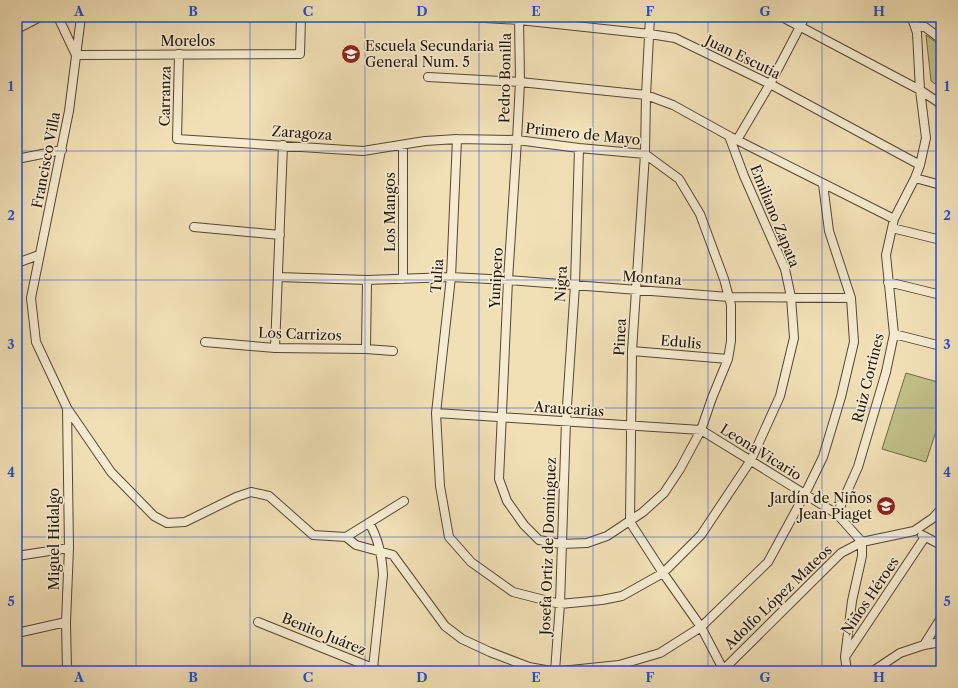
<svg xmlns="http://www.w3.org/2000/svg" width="958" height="688" font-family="'Libre Caslon Text',serif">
	<rect width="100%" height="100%" fill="#f1e0b6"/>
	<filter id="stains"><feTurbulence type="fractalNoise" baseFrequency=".005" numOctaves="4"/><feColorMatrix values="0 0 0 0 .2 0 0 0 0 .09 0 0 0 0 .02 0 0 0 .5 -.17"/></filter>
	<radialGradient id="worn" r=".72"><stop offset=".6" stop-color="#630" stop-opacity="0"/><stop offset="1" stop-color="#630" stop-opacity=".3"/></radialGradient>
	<path fill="#c1c089" stroke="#706a49" d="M926 35 941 46V88L931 81Z
		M906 373 941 383V416L926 462 882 449Z"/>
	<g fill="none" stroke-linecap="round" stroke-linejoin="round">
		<defs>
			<path id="street" d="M58 17 76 55
				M81 17 69 111 31 298 36 342 67 408 111 472 154 516 167 523 185 522 236 497 251 492 269 496 313 535 346 537 404 501
				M467 17 519 20 650 34 675 38 770 84 920 165
				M650 17 646 95 645 154 632 351 630 522 663 573 701 627 724 671
				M782 17 920 90 941 104
				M915 26 925 27 941 39
				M17 29 40 17
				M179 54 177 139 363 151 425 141 457 139 517 140 579 148 645 154 679 179 700 214 724 279 731 305V341L728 359 712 398 701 430 680 469 664 493 643 512 607 536 587 543 561 544 539 540 524 525 507 501 499 479 508 280 517 140 520 82 519 17
				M76 55 300 54 301 17
				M428 77 520 82 646 95 673 105 729 136 894 219
				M457 139 451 277 436 413 440 486 449 537 471 562 513 592 560 604 602 600 622 596 663 573 701 535 751 460 780 396 794 338 791 297 785 269 744 176 729 136
				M737 140 770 84 805 17
				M403 145V279
				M17 159 62 150
				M915 178 941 185
				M194 227 280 235
				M892 228 941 240
				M17 263 39 255
				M278 277 367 280 451 277 508 280 729 297 851 298
				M888 282 941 295
				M894 334 941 346
				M205 342 275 348 366 349 393 351
				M275 348 283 145
				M366 349 367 280
				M632 351 728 359
				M436 413 701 430 837 514 862 542V556L852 601 845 657
				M837 514 858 467 886 372 894 334 886 255 894 219 915 178 920 165 926 138 920 90 917 33 913 21 909 17
				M369 523C379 539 382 556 383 575L373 668
				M922 535 941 545
				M346 537 356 545 393 555 445 626 462 639 490 652 529 667 551 671
				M17 556 69 548
				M258 622 380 671
				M17 633 66 622
				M924 645 941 618
				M724 669 841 553 862 542 914 531 933 518 941 509
				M67 671 66 622 69 548 67 408
				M555 671 560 604 566 421 575 285 579 148
				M561 671 619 665 660 653 701 627 768 562 805 494 823 457 841 397 854 342 851 298 829 231 823 184
				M847 671 845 657 925 537
				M873 671 900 653 924 645 941 642"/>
		</defs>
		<use href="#street" stroke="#544834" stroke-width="10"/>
		<use href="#street" stroke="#f6ebd0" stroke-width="8"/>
	</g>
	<path fill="none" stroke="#1d4ed8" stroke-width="1" stroke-opacity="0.55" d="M136 17V671M250 17V671M365 17V671M479 17V671M593 17V671M708 17V671M822 17V671M17 151H941M17 280H941M17 408H941M17 537H941"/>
	<defs>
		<symbol id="school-disc" viewBox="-11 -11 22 22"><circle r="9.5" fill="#8f2418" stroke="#f6ebd0"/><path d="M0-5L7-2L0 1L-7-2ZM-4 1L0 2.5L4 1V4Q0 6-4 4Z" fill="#fff"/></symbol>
	</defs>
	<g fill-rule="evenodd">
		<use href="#school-disc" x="340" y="43" width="22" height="22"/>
		<use href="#school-disc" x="875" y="495" width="22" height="22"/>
	</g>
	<g text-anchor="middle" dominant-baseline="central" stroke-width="3.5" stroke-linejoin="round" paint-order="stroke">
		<g font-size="14" fill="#1f1509" stroke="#f6ebd0">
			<text x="188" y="41">Morelos</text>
			<text transform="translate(743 57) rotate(26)">Juan Escutia</text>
			<text transform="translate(505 78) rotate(-89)">Pedro Bonilla</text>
			<text transform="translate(165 96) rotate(-89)">Carranza</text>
			<text transform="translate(302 133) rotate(4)">Zaragoza</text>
			<text transform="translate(583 134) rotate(6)">Primero de Mayo</text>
			<text transform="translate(46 160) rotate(-79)">Francisco Villa</text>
			<text transform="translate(390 212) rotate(-90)">Los Mangos</text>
			<text transform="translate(775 216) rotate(68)">Emiliano Zapata</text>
			<text transform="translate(437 276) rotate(-86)">Tulia</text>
			<text transform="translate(496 278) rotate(-87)">Yunipero</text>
			<text transform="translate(652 278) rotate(4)">Montana</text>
			<text transform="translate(561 284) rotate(-87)">Nigra</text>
			<text transform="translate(300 334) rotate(2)">Los Carrizos</text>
			<text transform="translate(620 337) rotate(-87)">Pinea</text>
			<text transform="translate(681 342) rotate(5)">Edulis</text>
			<text transform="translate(868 378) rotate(-76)">Ruiz Cortines</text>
			<text transform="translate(569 409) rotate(4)">Araucarias</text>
			<text transform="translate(761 452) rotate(32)">Leona Vicario</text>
			<text transform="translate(54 539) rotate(-90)">Miguel Hidalgo</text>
			<text transform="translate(548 546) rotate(-88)">Josefa Ortiz de Domínguez</text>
			<text transform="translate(870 596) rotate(-56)">Niños Héroes</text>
			<text transform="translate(778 597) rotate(-44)">Adolfo López Mateos</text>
			<text transform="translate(324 634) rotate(22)">Benito Juárez</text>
		</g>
		<g font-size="14" fill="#1f1509" stroke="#f6ebd0" text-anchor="start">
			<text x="365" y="46">Escuela Secundaria<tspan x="365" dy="16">General Num. 5</tspan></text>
			<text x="872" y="498" text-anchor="end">Jardín de Niños<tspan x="872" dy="16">Jean Piaget</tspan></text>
		</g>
	</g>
	<rect width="958" height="688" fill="none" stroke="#f1e0b6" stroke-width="44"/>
	<rect x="22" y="22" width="914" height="644" fill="none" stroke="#1d4ed8" stroke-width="1.5"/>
	<g font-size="13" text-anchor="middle" font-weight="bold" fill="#1d4ed8">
		<text x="79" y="16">A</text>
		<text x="193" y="16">B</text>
		<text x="308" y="16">C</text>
		<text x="422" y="16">D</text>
		<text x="536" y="16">E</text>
		<text x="650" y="16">F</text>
		<text x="765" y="16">G</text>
		<text x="879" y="16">H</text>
		<text x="11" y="91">1</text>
		<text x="947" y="91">1</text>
		<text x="11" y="220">2</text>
		<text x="947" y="220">2</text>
		<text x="11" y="349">3</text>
		<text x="947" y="349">3</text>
		<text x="11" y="477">4</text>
		<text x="947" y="477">4</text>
		<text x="11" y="606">5</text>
		<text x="947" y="606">5</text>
		<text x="79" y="682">A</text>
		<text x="193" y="682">B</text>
		<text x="308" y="682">C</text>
		<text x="422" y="682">D</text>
		<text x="536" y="682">E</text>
		<text x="650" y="682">F</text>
		<text x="765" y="682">G</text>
		<text x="879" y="682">H</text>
	</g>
	<rect width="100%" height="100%" filter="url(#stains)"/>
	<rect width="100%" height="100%" fill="url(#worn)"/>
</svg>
